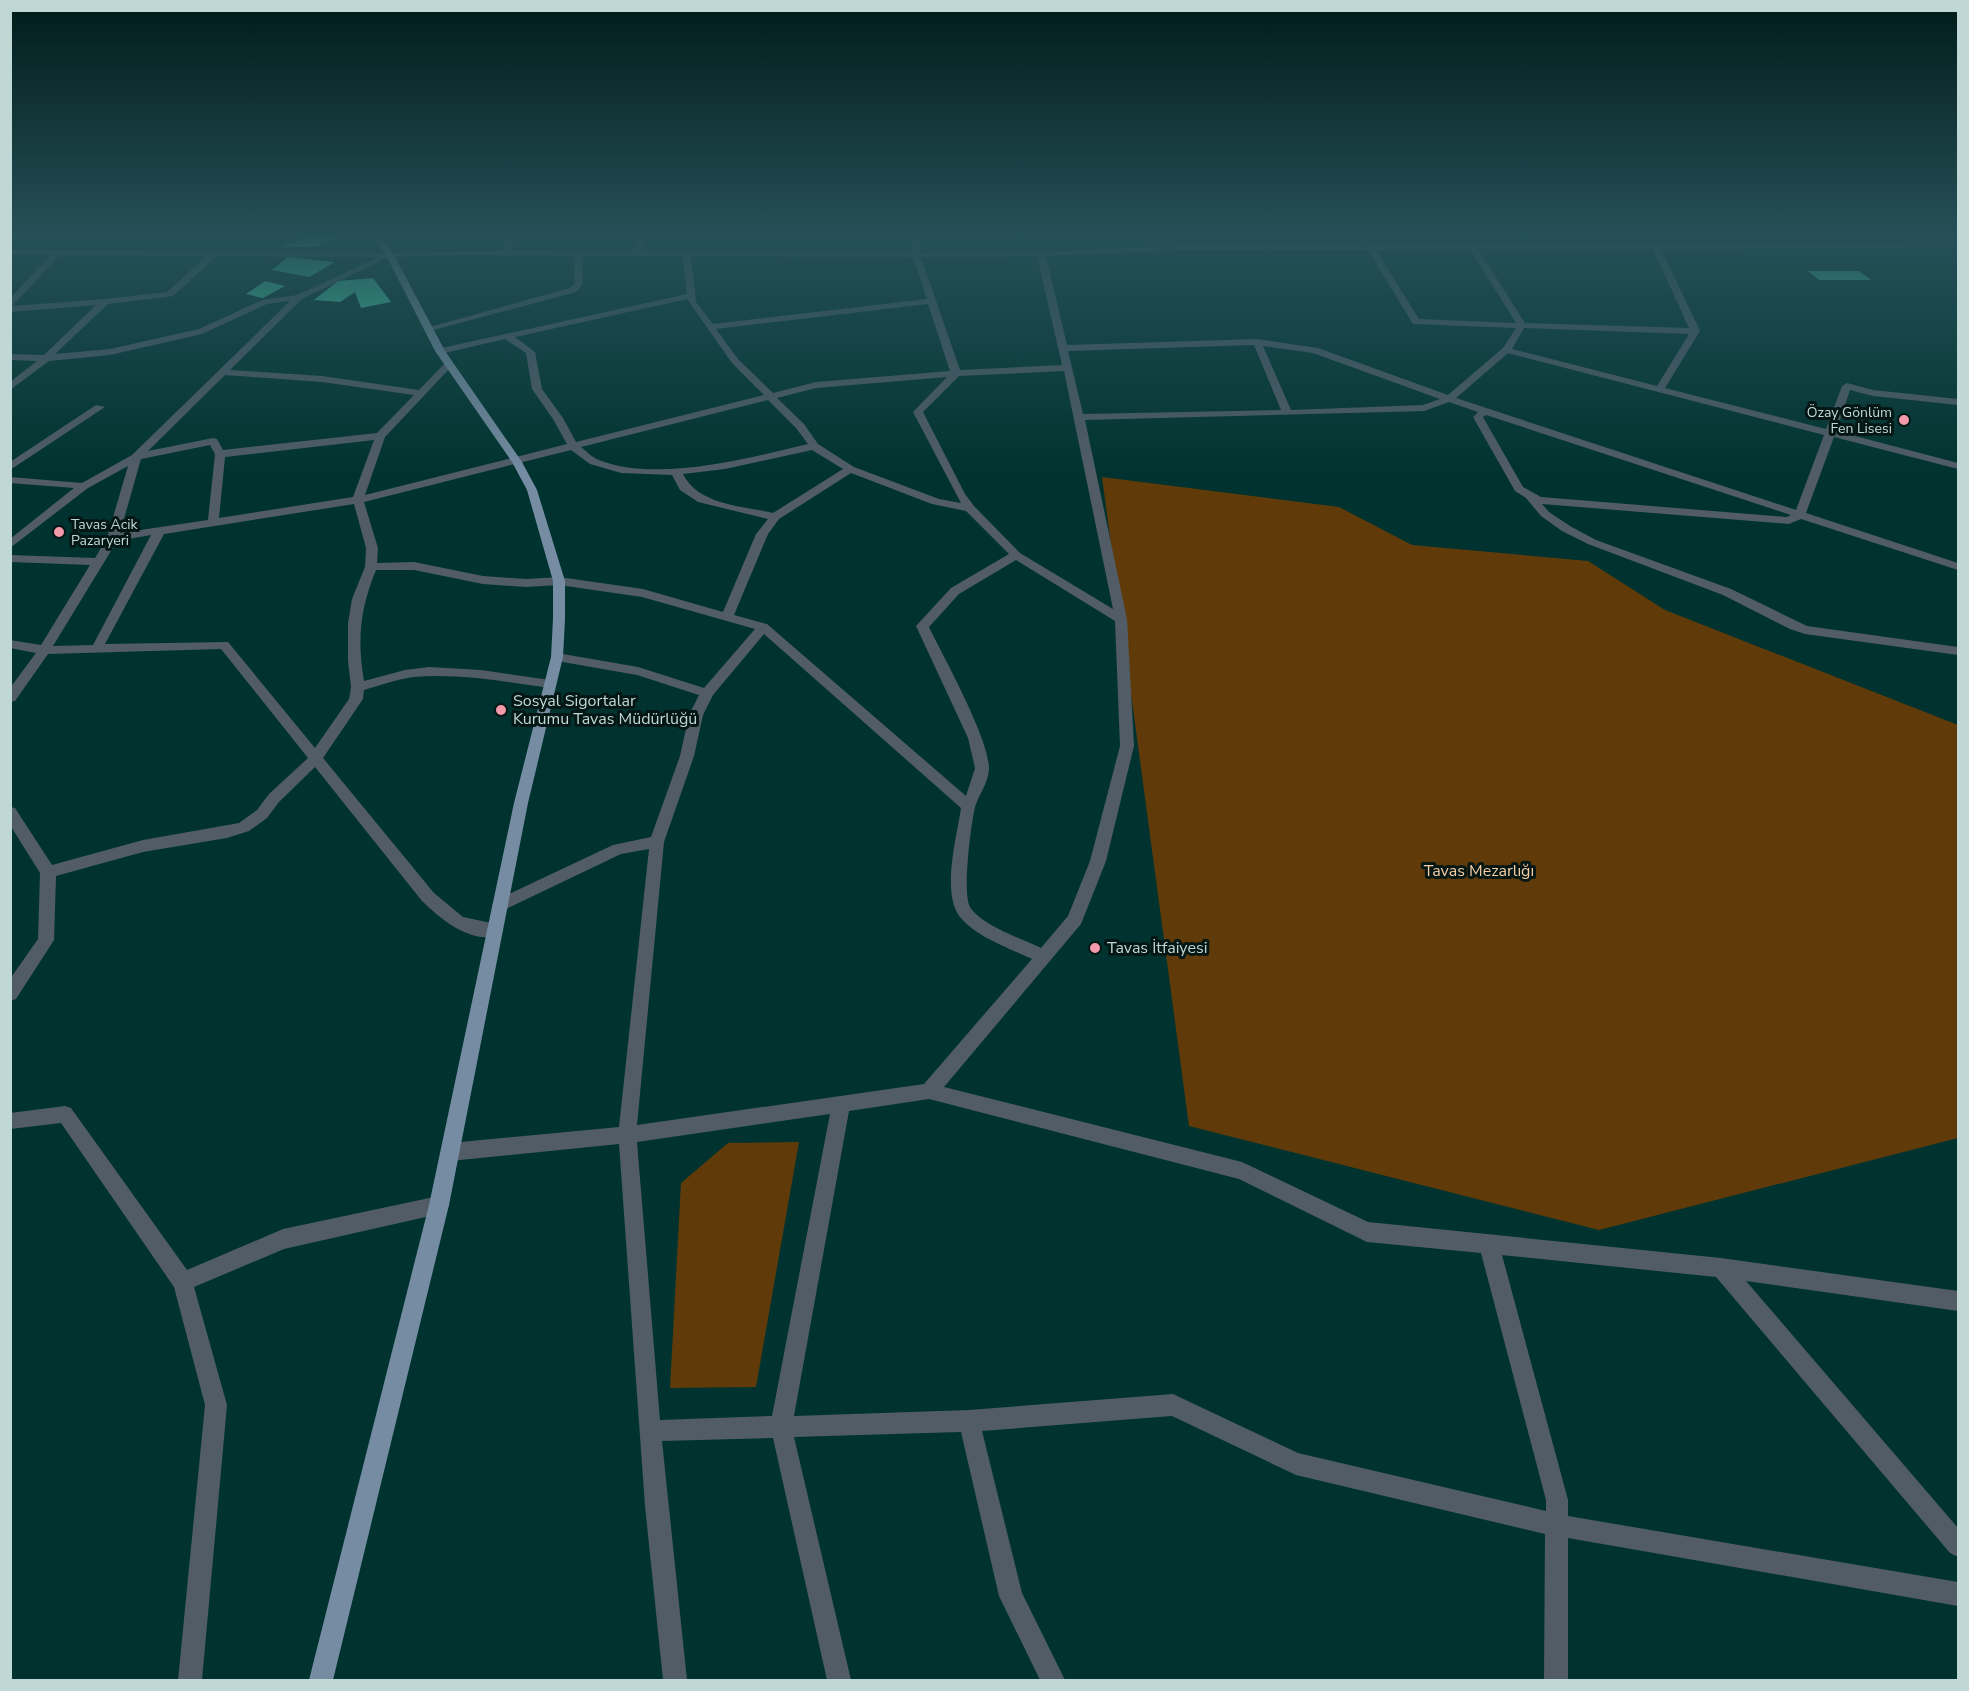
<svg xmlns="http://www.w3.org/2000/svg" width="1969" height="1691" font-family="'Nunito Sans',sans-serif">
	<rect width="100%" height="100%" fill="#00332f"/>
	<path fill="#603b09" d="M1102 477 1339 507 1412 545 1588 561 1665 610 1958 725V1138L1599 1230 1189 1126Z
		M799 1142 756 1387 670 1388 681 1183 728 1143Z"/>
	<path fill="#45ddac" d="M306 237H338L315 247H281Z
		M288 257 335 262 309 277 272 270Z
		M1808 271H1859L1871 280H1819Z
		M373 278 391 302 361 308 355 292 340 302 314 300 338 281Z
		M265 281 285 286 263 298 246 294Z"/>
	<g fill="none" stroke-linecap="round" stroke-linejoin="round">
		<path fill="#515c67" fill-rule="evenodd" d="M511 237H519L509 251H633L641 237H649L641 251 912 253 913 237H921L920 253 1041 252 1181 246 1365 245 1360 237H1368L1373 245 1958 243V247L1661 249 1700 331 1665 388 1826 429 1842 386 1847 383 1873 390 1958 399V405L1873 396 1850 390 1836 431 1958 463V469L1834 437 1806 513 1958 563V570L1801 519 1789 524 1542 504 1549 512 1570 526 1596 540 1731 589 1807 626 1958 647V655L1805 634 1790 629 1723 595 1588 544 1562 531 1541 516 1526 498 1515 491 1473 417 1478 412 1449 402 1424 411 1085 420 1127 619 1134 746 1106 861 1081 924 944 1087 1242 1162 1368 1222 1721 1258 1958 1291V1311L1746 1281 1958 1528V1557L1950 1553 1716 1277 1502 1255 1568 1500V1516L1958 1582V1606L1568 1538V1680H1544L1545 1534 1296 1475 1172 1416 982 1431 1022 1593 1065 1680H1040L999 1596 961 1432 794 1437 851 1680H827L773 1438 662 1441 687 1680H663L645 1506 619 1144 450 1161 443 1158 441 1152 443 1146 450 1143 619 1127 649 849 621 854 506 909 500 911 494 909 492 905 494 901 613 845 651 837 680 756 689 715 699 695 637 675 557 661 551 657 557 653 638 667 704 688 755 629 642 597 559 585 526 587 483 584 414 570H376C360 609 357 639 364 681L405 670 429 667 481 670 550 680 557 684 550 688C505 682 460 673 414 677 397 679 381 685 364 690L363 699 323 758 434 893 463 917 501 925 503 930 501 935C471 945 442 920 422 901L315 767 279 802 267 818 249 831 227 838 143 852 56 876 54 940 16 999 10 1001V979L38 939 40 873 10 825V807L15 808 52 865 143 840 239 823 257 810 269 794 308 758 221 649 48 654 15 701 10 702V688L36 653 10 648V640L41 645 90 565 10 562V555L95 558 107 538 128 466 88 488 10 548V539L74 488 10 483V477L82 483 132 455 290 301 267 304 202 334 110 355 49 361 10 390V382L37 361 10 360V354L44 355 96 305 10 312V298L51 255 10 254V250L390 253 500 251ZM1470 249 1516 323 1419 319 1376 250ZM1478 249H1653L1689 328 1525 323ZM1181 250H1368L1413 324 1516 328 1503 348 1448 395 1318 348 1257 339 1067 345 1046 256ZM60 255 207 256 167 292 105 299 12 306ZM452 255 574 256 575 283 570 288 426 328V332L576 292 583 284 582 256H683L687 294 437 349V353L440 354 505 339 526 353 532 389 553 419 567 444 365 495 385 437 452 366V362H446L419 390 322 376 230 370 302 299 388 257ZM217 256 379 257 297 295 262 300 199 329 110 349 55 354 108 304 173 296ZM691 256 913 257 927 299 713 324 696 302ZM1037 256 1062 365 960 370 921 257ZM687 299 732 363 764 395 576 442 563 418 542 389 535 352 515 337ZM928 304 950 371 816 382 773 393 738 359 716 329ZM1524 328 1689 334 1657 386 1512 349ZM1254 345 1281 410 1083 414 1068 351ZM1263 346 1313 353 1440 399 1423 405 1291 410ZM1508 353 1824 435 1796 510 1456 398ZM1064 371 1113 609 1020 553 974 506 965 494 923 412 959 376ZM225 375 322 382 414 395 377 433 223 450 217 439 213 438 148 451ZM947 377 913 412 961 503 939 499 854 467 818 444 804 424 777 398 816 388ZM768 400 796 428 808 444C750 458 656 483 599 460 593 458 587 452 581 447ZM1486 415 1791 515 1787 517 1541 497 1523 487 1483 417ZM374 440 353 497 219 518 225 457ZM210 445 215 454 208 520 120 533 141 459ZM571 450 590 464 621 473 672 475 680 490 698 502 768 519 756 534 723 612 643 589 559 577 526 579 483 576 414 562 377 563 378 548 364 502ZM812 450 843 469 773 513C743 506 698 505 683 474L725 469ZM851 473 932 504 966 511 1009 554 951 588 916 626 968 738 975 768 966 796 767 624 734 615 768 534 779 519ZM354 504 366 548 365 567 352 599 348 623V661L351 687 349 699 315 748 228 642 105 644 164 534ZM151 535 93 645 53 646 117 541ZM1016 560 1115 621 1120 746 1090 861 1068 916 1041 948C1022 939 981 925 970 907 962 893 971 824 975 807 979 794 988 784 989 769 990 740 943 656 929 627L959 594ZM764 634 961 808C957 836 941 893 960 917 976 937 1009 948 1032 959L924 1084 637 1125 664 842 694 756 703 715 713 695ZM929 1099 1239 1179 1367 1242 1481 1253 1546 1500V1511L1298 1453 1173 1394 969 1410 794 1416 849 1111ZM830 1114 772 1416 660 1420 637 1142Z
			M96 405 105 407 10 470V462Z
			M65 1106 71 1108 187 1270 283 1229 439 1196 446 1198 449 1205 446 1212 439 1214 284 1249 194 1287 227 1405 202 1680H178L205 1405 174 1287 61 1123 10 1129V1113Z"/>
		<path fill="#758ca2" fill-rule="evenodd" d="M373 237H381L394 255 445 351 522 462 537 490 565 581V619L563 657 528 803 449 1205 333 1680H309L429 1205 514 803 551 657 553 619V581L527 490 512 462 435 351 386 255Z"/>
	</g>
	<linearGradient id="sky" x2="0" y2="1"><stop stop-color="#001c1a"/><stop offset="0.5" stop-color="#265058"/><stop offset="1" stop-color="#265058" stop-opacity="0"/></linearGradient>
	<rect width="1969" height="473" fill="url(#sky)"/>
	<g fill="#f39aab" stroke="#051715" stroke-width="2">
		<circle cx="1904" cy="420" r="6"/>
		<circle cx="59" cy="532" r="6"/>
		<circle cx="501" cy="710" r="6"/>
		<circle cx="1095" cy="948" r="6"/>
	</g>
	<g text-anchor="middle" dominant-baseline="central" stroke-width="6" stroke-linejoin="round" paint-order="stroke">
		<g font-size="14" fill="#c0d8d5" stroke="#051715" text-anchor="end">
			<text x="1892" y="412">Özay Gönlüm<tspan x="1892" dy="16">Fen Lisesi</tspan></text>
			<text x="71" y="524" text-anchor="start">Tavas Acik<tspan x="71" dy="16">Pazaryeri</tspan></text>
		</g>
		<g font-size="16" fill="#c0d8d5" stroke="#051715" text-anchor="start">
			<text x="513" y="701">Sosyal Sigortalar<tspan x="513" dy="18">Kurumu Tavas Müdürlüğü</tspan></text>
			<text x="1107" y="948">Tavas İtfaiyesi</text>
		</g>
		<g font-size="16" fill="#f6cea5" stroke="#051715">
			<text x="1479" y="871">Tavas Mezarlığı</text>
		</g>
	</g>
	<rect width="1969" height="1691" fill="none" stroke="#c0d8d5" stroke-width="24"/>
</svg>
